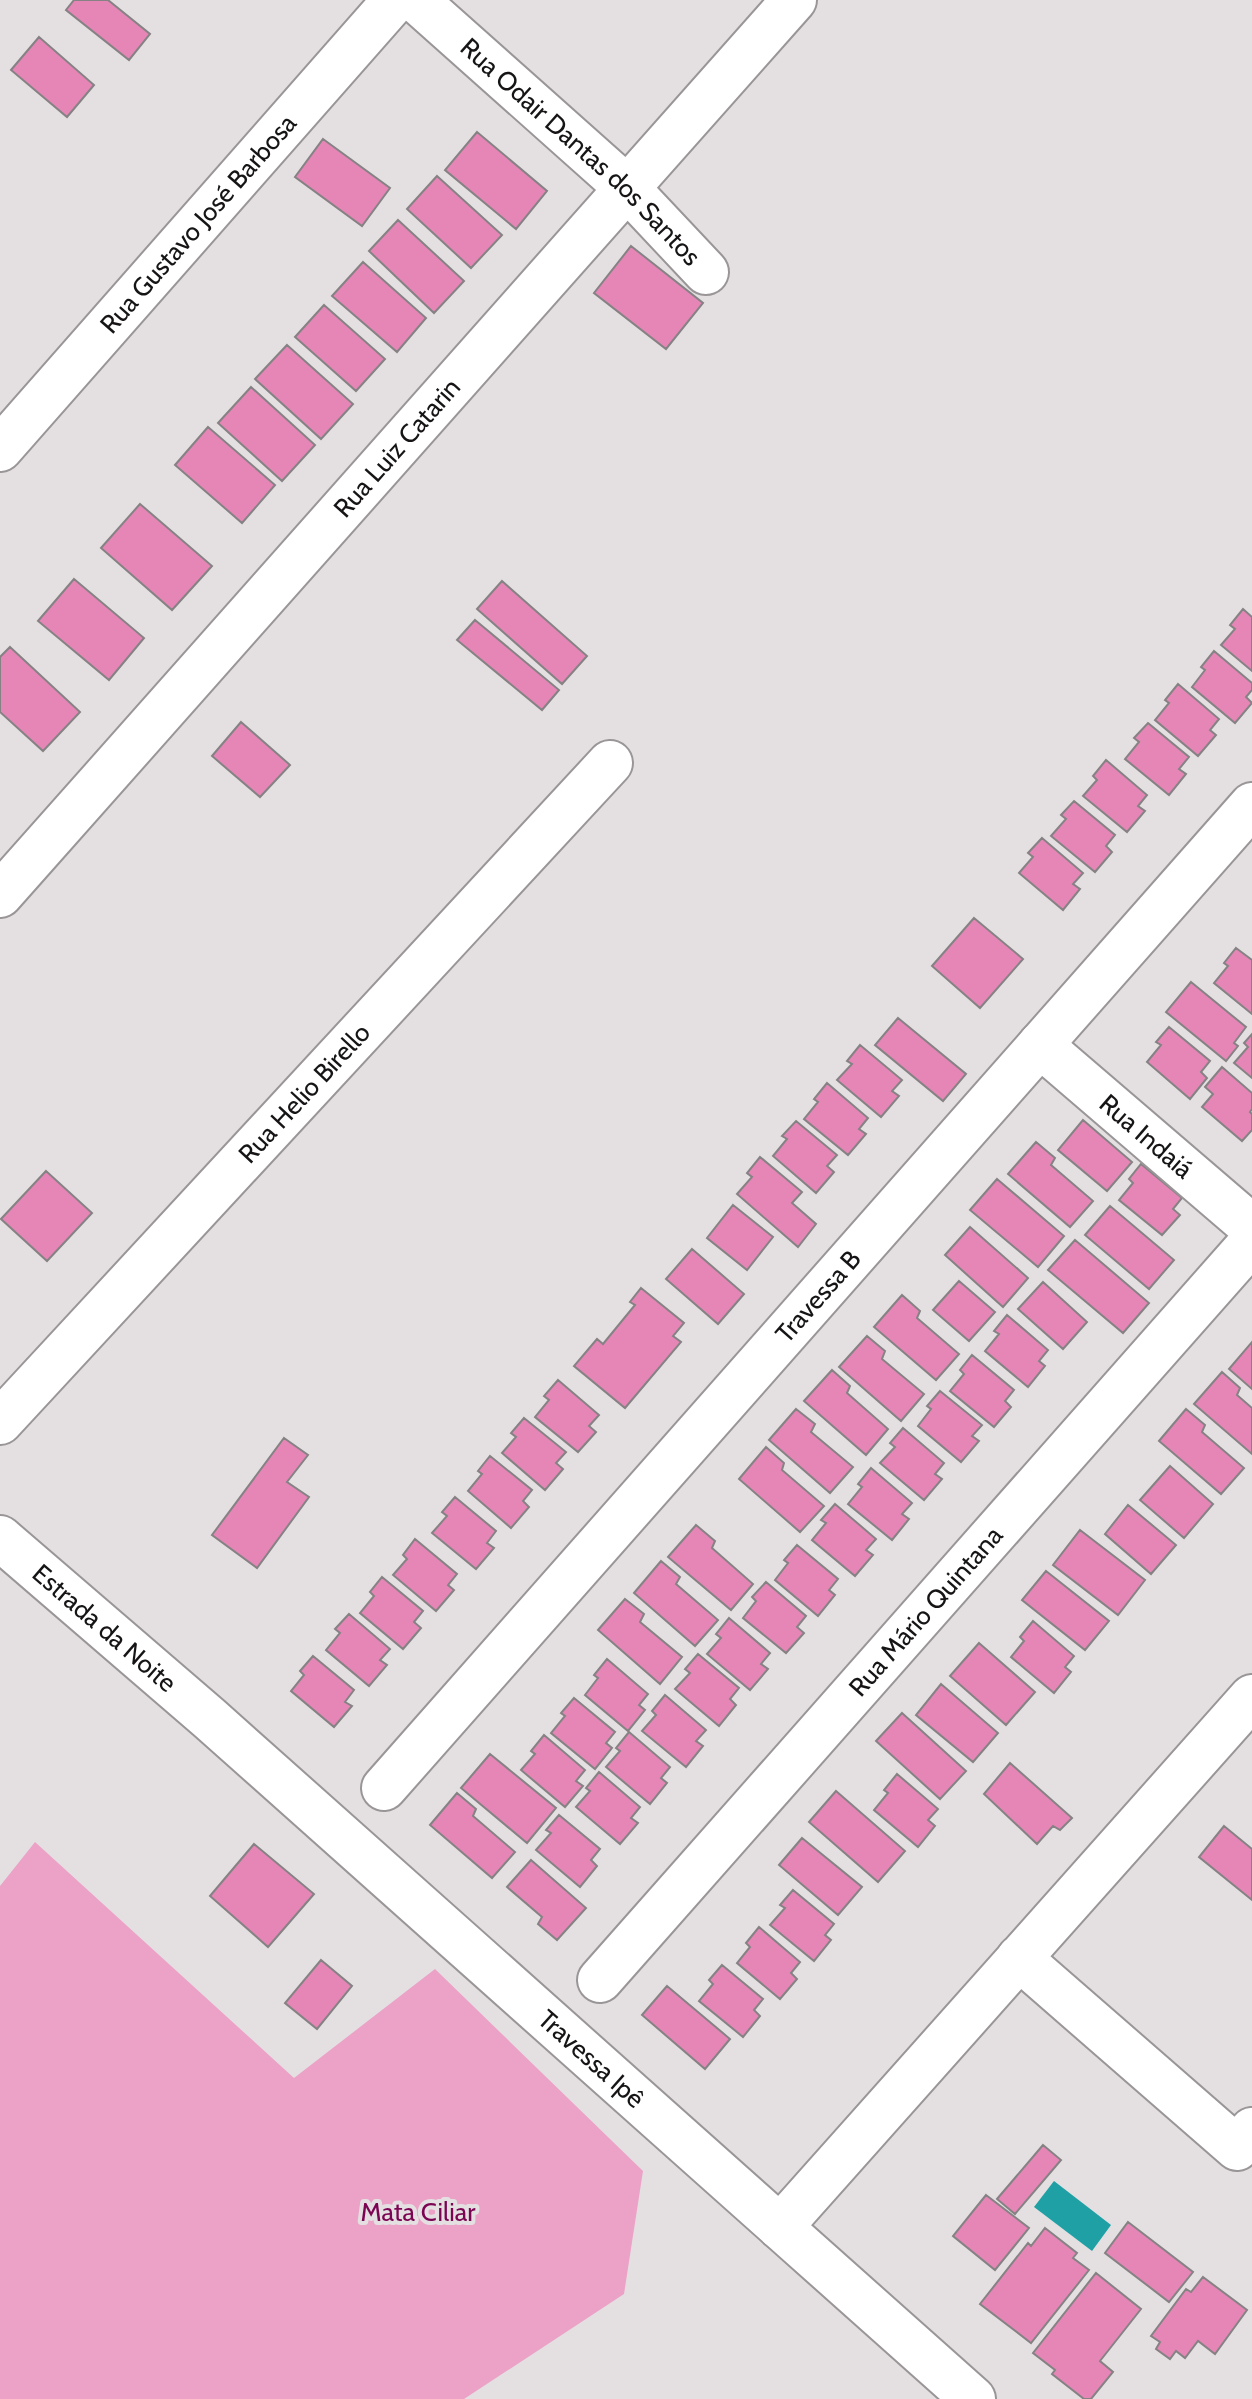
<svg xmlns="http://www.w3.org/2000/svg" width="1252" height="2399" font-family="Cabin,sans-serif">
	<rect width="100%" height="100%" fill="#e4e0e2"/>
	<path fill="#eba2c6" d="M35 1842 294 2078 435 1969 643 2171 624 2294 464 2399H0V1886Z"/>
	<path fill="#1fa0a5" d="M1054 2181 1111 2225 1092 2251 1034 2207Z"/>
	<path fill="#e586b7" stroke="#868284" stroke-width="2" d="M74 0H108L150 34 129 60 66 10Z
		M39 37 94 85 67 117 11 70Z
		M477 132 547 191 516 229 445 170Z
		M323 139 390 188 362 226 295 177Z
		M437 176 502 235 471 268 407 209Z
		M398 220 464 281 434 313 369 251Z
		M631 246 703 303 666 349 594 293Z
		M363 262 426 318 397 352 332 296Z
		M324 305 385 359 356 391 295 337Z
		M287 345 353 404 321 439 255 379Z
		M251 387 315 445 282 481 218 423Z
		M208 427 275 485 242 523 175 465Z
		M140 504 212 566 172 610 101 548Z
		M74 579 144 638 109 680 38 621Z
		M502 581 587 656 562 684 477 609Z
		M1243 609 1252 617V671L1221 645 1235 629 1230 625Z
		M475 620 559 690 542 710 457 640Z
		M10 647 80 712 43 751 0 712V657Z
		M1214 651 1252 683V690L1246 697 1252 703 1235 723 1192 687 1205 670 1201 667Z
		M1178 684 1219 719 1210 730 1216 735 1198 756 1155 720 1169 703 1165 700Z
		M241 722 290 765 260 797 212 756Z
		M1148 723 1189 757 1179 769 1186 774 1169 795 1125 759 1139 742 1134 738Z
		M1106 760 1147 795 1138 806 1145 811 1127 832 1083 796 1097 780 1093 776Z
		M1074 801 1115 835 1106 846 1112 852 1095 872 1051 836 1066 819 1061 815Z
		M1042 838 1083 873 1073 884 1080 889 1063 910 1019 873 1033 857 1028 853Z
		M974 918 1023 959 980 1008 932 966Z
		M1236 948 1252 960V1014L1214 983 1228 966 1224 963Z
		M1191 982 1246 1027 1234 1043 1238 1046 1226 1061 1166 1012Z
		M898 1018 966 1074 943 1101 875 1045Z
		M1169 1027 1210 1061 1201 1072 1207 1078 1190 1099 1147 1062 1161 1045 1156 1042Z
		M1252 1034V1078L1234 1063 1248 1047 1244 1043Z
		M860 1045 902 1080 892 1091 899 1096 881 1117 837 1080 852 1064 847 1061Z
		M1222 1067 1252 1093V1109L1250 1112 1252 1114V1130L1242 1141 1202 1107 1213 1094 1205 1087Z
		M827 1083 868 1118 859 1129 866 1134 848 1155 804 1119 818 1102 814 1099Z
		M1083 1120 1132 1162 1107 1191 1058 1150Z
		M796 1121 837 1155 827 1166 834 1172 816 1193 773 1156 787 1139 782 1136Z
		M1036 1142 1055 1158 1051 1165 1093 1201 1070 1227 1008 1174Z
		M760 1157 802 1192 792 1203 816 1224 798 1247 737 1194 752 1177 747 1173Z
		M1141 1164 1182 1198 1173 1209 1180 1215 1162 1235 1119 1200 1133 1183 1129 1179Z
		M46 1171 92 1213 47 1261 1 1219Z
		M997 1179 1064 1236 1038 1267 970 1210Z
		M733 1205 773 1237 747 1270 707 1238Z
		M1110 1206 1174 1260 1149 1289 1085 1235Z
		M970 1227 1028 1278 1003 1307 945 1255Z
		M1075 1240 1149 1303 1123 1333 1048 1270Z
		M692 1249 744 1294 718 1324 666 1279Z
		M959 1281 995 1312 969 1341 933 1310Z
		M1043 1282 1087 1322 1063 1349 1018 1309Z
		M641 1288 684 1323 673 1336 681 1342 625 1408 574 1366 597 1339 603 1344 635 1305 630 1302Z
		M902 1295 920 1311 917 1318 959 1354 936 1380 874 1327Z
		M1007 1315 1048 1350 1039 1361 1045 1366 1028 1387 985 1351 999 1334 994 1331Z
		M867 1336 885 1351 882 1359 924 1394 901 1421 839 1367Z
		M1252 1342V1389L1229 1369Z
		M972 1355 1014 1390 1005 1401 1011 1407 994 1427 950 1391 964 1374 960 1370Z
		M832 1370 850 1386 847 1393 888 1429 866 1455 804 1401Z
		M1222 1372 1240 1388 1237 1395 1252 1408V1454L1194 1404Z
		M558 1380 599 1415 589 1426 596 1432 578 1452 535 1417 549 1400 544 1396Z
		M940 1391 982 1425 972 1436 979 1441 961 1462 918 1426 931 1409 927 1406Z
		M796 1409 815 1424 811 1432 853 1467 830 1493 769 1440Z
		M1186 1409 1205 1425 1202 1432 1244 1468 1221 1494 1159 1441Z
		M524 1418 566 1452 556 1463 563 1469 545 1490 502 1453 516 1437 511 1433Z
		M903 1428 944 1463 935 1474 942 1479 924 1500 880 1463 895 1447 890 1443Z
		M284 1438 308 1455 287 1482 309 1497 257 1568 212 1535Z
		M766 1447 784 1463 782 1470 824 1506 800 1532 739 1479Z
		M490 1456 532 1490 523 1501 529 1507 511 1528 468 1491 482 1474 478 1471Z
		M1170 1466 1213 1504 1184 1538 1140 1500Z
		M871 1468 912 1503 902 1514 909 1519 892 1540 848 1504 862 1487 858 1484Z
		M455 1497 496 1531 487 1543 494 1548 476 1569 432 1533 447 1516 442 1512Z
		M835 1504 876 1539 866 1550 873 1555 855 1576 812 1540 826 1523 821 1520Z
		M1128 1505 1176 1545 1151 1574 1105 1534Z
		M696 1525 715 1541 712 1548 753 1584 731 1610 668 1557Z
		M1080 1530 1145 1580 1118 1615 1053 1565Z
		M415 1539 457 1574 448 1585 454 1590 436 1611 393 1575 407 1559 403 1555Z
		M797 1545 838 1579 829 1590 835 1595 818 1616 775 1580 788 1563 784 1560Z
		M661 1561 680 1577 676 1584 718 1620 695 1646 634 1593Z
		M1046 1571 1109 1621 1085 1650 1022 1600Z
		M382 1577 423 1611 414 1622 421 1628 403 1649 360 1613 374 1596 370 1592Z
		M766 1582 806 1616 797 1627 804 1633 786 1653 743 1618 756 1601 752 1597Z
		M625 1599 644 1614 640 1622 682 1657 660 1684 598 1630Z
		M349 1614 390 1649 380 1660 387 1665 369 1686 326 1650 340 1633 335 1629Z
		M729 1618 770 1653 761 1664 768 1669 750 1690 707 1654 721 1638 716 1634Z
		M1033 1621 1074 1656 1065 1667 1071 1672 1054 1693 1011 1657 1024 1641 1020 1637Z
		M979 1643 1035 1692 1006 1725 950 1676Z
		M698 1654 739 1688 730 1699 736 1705 719 1726 675 1689 690 1673 685 1669Z
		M313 1656 354 1690 345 1702 352 1706 334 1727 291 1691 304 1675 300 1671Z
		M607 1659 648 1694 639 1705 645 1710 628 1731 585 1695 598 1678 594 1675Z
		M941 1684 998 1733 973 1762 916 1715Z
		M665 1695 706 1730 696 1741 703 1746 686 1767 642 1731 656 1715 652 1711Z
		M574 1698 615 1732 606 1743 612 1748 595 1769 551 1733 565 1716 561 1713Z
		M902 1713 966 1771 940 1799 876 1741Z
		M629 1732 670 1767 661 1778 667 1783 650 1804 606 1767 620 1751 616 1748Z
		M544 1735 585 1770 576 1781 583 1786 565 1807 521 1770 535 1754 531 1751Z
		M490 1754 556 1808 527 1843 461 1788Z
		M1010 1763 1072 1818 1060 1830 1053 1826 1037 1844 984 1794Z
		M599 1772 640 1807 631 1818 638 1823 620 1844 576 1807 590 1791 586 1788Z
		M897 1774 938 1809 928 1820 935 1826 918 1847 874 1810 888 1793 884 1790Z
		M836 1791 905 1851 878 1882 809 1822Z
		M457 1793 476 1809 473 1816 515 1852 492 1878 430 1825Z
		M559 1815 600 1849 591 1860 597 1866 580 1887 536 1850 551 1833 546 1830Z
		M1224 1826 1252 1849V1900L1199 1857Z
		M802 1838 862 1887 838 1915 779 1865Z
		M254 1844 314 1894 268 1947 210 1896Z
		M531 1860 586 1908 557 1940 538 1924 542 1917 507 1887Z
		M793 1890 834 1924 825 1935 831 1940 814 1961 770 1925 785 1908 780 1905Z
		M759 1927 800 1962 791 1973 797 1979 780 1999 737 1963 750 1947 746 1943Z
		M321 1960 352 1986 317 2029 285 2003Z
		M722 1965 763 1999 754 2010 760 2016 743 2037 699 2001 713 1984 709 1980Z
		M667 1986 730 2039 705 2069 642 2015Z
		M1043 2145 1061 2160 1015 2214 997 2199Z
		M986 2195 1029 2228 995 2270 953 2236Z
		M1128 2222 1193 2272 1169 2302 1105 2253Z
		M1045 2228 1077 2253 1073 2258 1089 2270 1031 2343 980 2304 1028 2243 1031 2246Z
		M1096 2273 1141 2309 1100 2361 1113 2372 1091 2399H1084L1052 2374 1055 2370 1033 2353Z
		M1203 2277 1247 2310 1215 2354 1198 2341 1185 2358 1176 2351 1170 2359 1156 2349 1160 2342 1151 2336 1186 2289 1191 2292Z"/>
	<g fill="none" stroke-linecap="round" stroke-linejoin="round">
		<defs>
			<g id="minor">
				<path id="s1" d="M416 0 627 188 706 272"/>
				<path id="s2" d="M0 449 395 0"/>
				<path id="s3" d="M0 895 794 0"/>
				<path id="s4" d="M1040 1045 1252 1227"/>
				<path id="s5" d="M0 1422 610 763"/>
				<path id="s6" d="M0 1538 209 1718 973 2399"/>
				<path id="s7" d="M384 1788 1252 805"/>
				<path d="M1019 1958 1237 2148 1252 2130"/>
				<path id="s8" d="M600 1980 1252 1242"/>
				<path d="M780 2227 1252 1697"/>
			</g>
		</defs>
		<use href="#minor" stroke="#9a9698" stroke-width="48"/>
		<use href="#minor" stroke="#fff" stroke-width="44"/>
	</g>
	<g text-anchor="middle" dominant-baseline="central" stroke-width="8" stroke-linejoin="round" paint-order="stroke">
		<g font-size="26" fill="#161415" stroke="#e4e0e2">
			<text stroke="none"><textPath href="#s1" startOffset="224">Rua Odair Dantas dos Santos</textPath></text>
			<text stroke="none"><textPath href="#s2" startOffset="300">Rua Gustavo José Barbosa</textPath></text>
			<text stroke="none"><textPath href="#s3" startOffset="598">Rua Luiz Catarin</textPath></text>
			<text stroke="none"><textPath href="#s5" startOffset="448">Rua Helio Birello</textPath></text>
			<text stroke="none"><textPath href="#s4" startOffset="140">Rua Indaiá</textPath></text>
			<text stroke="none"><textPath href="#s7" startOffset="656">Travessa B</textPath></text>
			<text stroke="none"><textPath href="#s8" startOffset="492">Rua Mário Quintana</textPath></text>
			<text stroke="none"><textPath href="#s6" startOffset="138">Estrada da Noite</textPath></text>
			<text stroke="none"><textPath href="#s6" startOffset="788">Travessa Ipê</textPath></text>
		</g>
		<g font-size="26" fill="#7b0552" stroke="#e4e0e2">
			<text x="418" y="2212">Mata Ciliar</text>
		</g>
	</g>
</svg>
